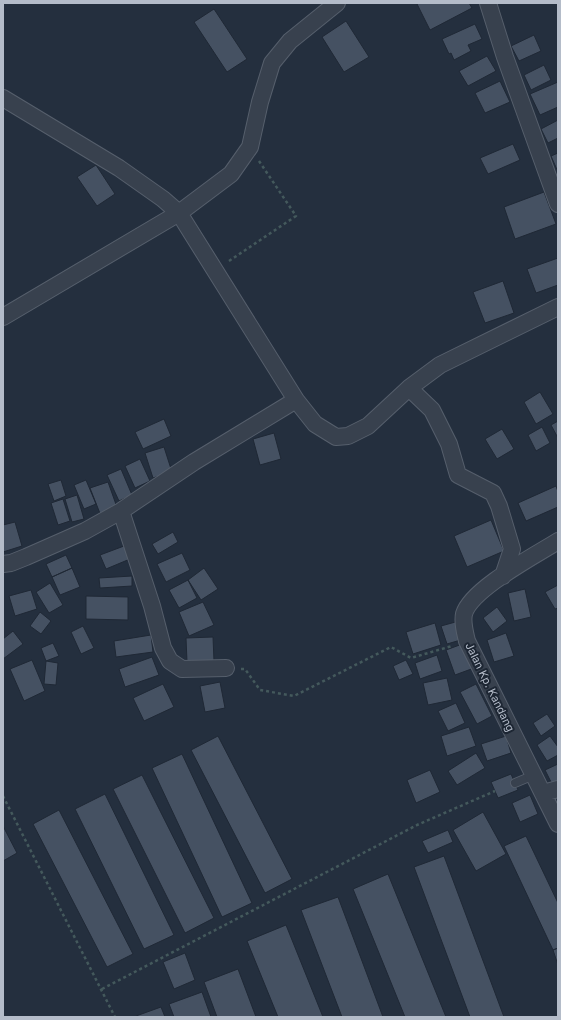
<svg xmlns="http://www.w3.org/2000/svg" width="561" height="1020" font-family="Inter,sans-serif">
	<rect width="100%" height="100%" fill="#242f3e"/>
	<path fill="#455162" stroke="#1f2835" d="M420 3H469L472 8 430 30 417 4Z
		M214 9 247 59 227 72 194 22Z
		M346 21 369 57 344 72 322 37Z
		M475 24 482 39 468 45 471 51 454 60 451 53 449 54 442 39Z
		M534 35 541 51 519 61 511 46Z
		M487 56 496 71 468 86 459 71Z
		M544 65 551 80 531 90 524 75Z
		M500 81 510 102 485 113 475 93Z
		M558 82V107L540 115 530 94Z
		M558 120V138L548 143 541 129Z
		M513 144 520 160 488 174 480 158Z
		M558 153V172L551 156Z
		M96 165 115 194 97 206 77 177Z
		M544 192 556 224 515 239 504 207Z
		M558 258V285L536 293 527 269Z
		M503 281 514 313 485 323 473 292Z
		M540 392 553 414 536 424 524 402Z
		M164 419 171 436 143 449 135 432Z
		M558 421V438L551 425Z
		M542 427 550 443 536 451 528 435Z
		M502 429 514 449 497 459 485 439Z
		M274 433 281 459 260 465 253 439Z
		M164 447 172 472 153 478 145 453Z
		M140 459 150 481 135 488 125 466Z
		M121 469 132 495 119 501 107 475Z
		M61 480 66 496 54 501 48 484Z
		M86 480 96 504 84 509 74 485Z
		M108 482 118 510 101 516 90 488Z
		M556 486 558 492V507L526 521 518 503Z
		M77 495 84 519 72 522 65 499Z
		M63 499 70 521 58 525 51 503Z
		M491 520 504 551 467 567 454 536Z
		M15 522 22 546 3 552V525Z
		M173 532 178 542 158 554 152 544Z
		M124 546 130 559 106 569 100 555Z
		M182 553 190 570 166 582 157 564Z
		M66 555 72 568 52 577 46 564Z
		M72 568 80 587 60 595 52 577Z
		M204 568 218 589 201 600 188 580Z
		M132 576V586L100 588 99 578Z
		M188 580 197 598 179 608 169 590Z
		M50 583 63 605 49 613 36 592Z
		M558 585V608L555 609 545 592Z
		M525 589 531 617 514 621 508 593Z
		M31 590 37 609 15 616 9 596Z
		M86 596 128 597V620L86 619Z
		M203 602 214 625 189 636 179 612Z
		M497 607 507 621 493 632 483 618Z
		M40 612 51 621 41 634 30 626Z
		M459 621 464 639 447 644 441 626Z
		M435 623 441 645 413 654 406 632Z
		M83 626 94 648 81 654 71 632Z
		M13 631 23 644 3 659V639Z
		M506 633 514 656 494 662 487 640Z
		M151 635 153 652 116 657 114 641Z
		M213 637 214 661 187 662 186 638Z
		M53 643 59 656 46 661 41 648Z
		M465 643 474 668 455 675 446 650Z
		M437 655 442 671 420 679 415 663Z
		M152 657 159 675 125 687 119 669Z
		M32 660 45 691 24 701 10 669Z
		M406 660 413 674 399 680 393 666Z
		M46 661 58 663 56 685 44 684Z
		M447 678 452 700 428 705 423 683Z
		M220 682 225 708 205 712 200 686Z
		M163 684 174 707 144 721 133 698Z
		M476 684 492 716 477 724 460 692Z
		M456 703 465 723 448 731 438 711Z
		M547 714 555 726 541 736 533 723Z
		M469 727 476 746 447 756 441 736Z
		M218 736 292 879 265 893 191 750Z
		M506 736 511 753 487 761 481 744Z
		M550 736 558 747V755L547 761 537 745Z
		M476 753 485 768 457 785 448 771Z
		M182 754 252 903 222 917 152 768Z
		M558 764V796L545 770Z
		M430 770 440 792 416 803 407 780Z
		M511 774 518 790 498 798 491 782Z
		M142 775 214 918 185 933 113 789Z
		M105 794 174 935 144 949 75 809Z
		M530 795 538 814 520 822 512 803Z
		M59 810 133 954 107 967 33 824Z
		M483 812 506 854 476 871 453 830Z
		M3 826 17 853 3 861Z
		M448 830 453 842 428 853 422 841Z
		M526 836 558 903V948L553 950 504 846Z
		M444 856 504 1017H470L414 867Z
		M388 874 446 1017H405L353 889Z
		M338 897 383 1017H342L301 910Z
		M286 925 323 1017H278L247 941Z
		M558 948V965L553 950Z
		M185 953 195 980 174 989 163 962Z
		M238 969 256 1017H217L204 982Z
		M202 992 211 1017H174L169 1004Z
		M161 1007 165 1017H137L136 1016Z"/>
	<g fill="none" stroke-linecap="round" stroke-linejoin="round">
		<defs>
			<path id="service" d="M515 783 534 775"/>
			<path id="minor" d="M488 3 505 57 558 204
				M3 98 119 168 163 199 179 213 296 400 315 424 336 437 348 436 368 426 409 388 440 365 558 307
				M3 317 179 213 231 174 250 147 260 102 272 63 290 41 337 3
				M409 388 432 410 449 444 458 475 493 493 499 506 512 549 503 576
				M121 511 152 606 163 648 170 661 182 669 226 668
				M558 541C536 555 471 589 464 614 462 623 465 632 467 641L558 824
				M3 564 11 563 26 557 85 531 121 511 194 462 296 400
				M543 793 558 789"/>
		</defs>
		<use href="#service" stroke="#565f6c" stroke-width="10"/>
		<use href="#minor" stroke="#565f6c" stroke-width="18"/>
		<path stroke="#44595c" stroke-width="2.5" stroke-dasharray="3 3" stroke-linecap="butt" d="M229 261 296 216 259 161
			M241 669H245L260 690 294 696 391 647 411 658 452 646
			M3 796 115 1017
			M102 989 417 825 495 791"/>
		<use href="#service" stroke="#38414e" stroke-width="8"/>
		<use href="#minor" stroke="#38414e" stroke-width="16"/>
	</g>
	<g text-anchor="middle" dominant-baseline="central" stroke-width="4" stroke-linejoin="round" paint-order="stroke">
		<g font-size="11" fill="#b4bcc9" stroke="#1d2633">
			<text transform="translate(490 687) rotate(64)">Jalan Kp. Kandang</text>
		</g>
	</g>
	<rect width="561" height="1020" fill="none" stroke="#b4bcc9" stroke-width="8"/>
</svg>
